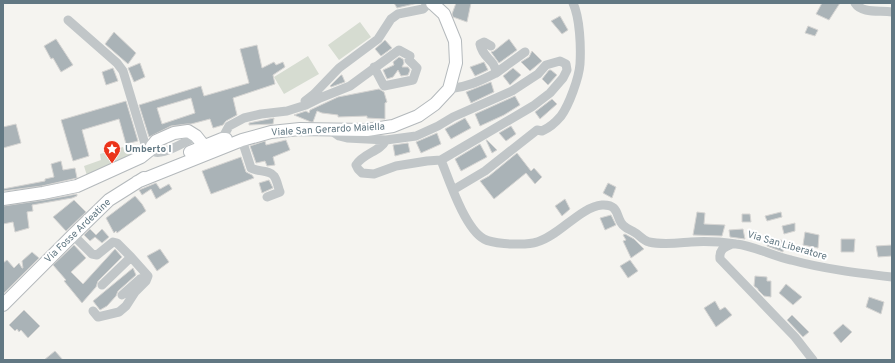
<svg xmlns="http://www.w3.org/2000/svg" width="895" height="363" font-family="Overpass,sans-serif">
	<rect width="100%" height="100%" fill="#f5f4f0"/>
	<path fill="#d6dcd1" d="M360 22 371 37 339 60 328 45Z
		M308 56 319 74 284 94 274 77Z
		M123 147 125 152 139 148 141 153 89 182 84 166 101 160 100 154Z"/>
	<path fill="#aab3b7" stroke="#d6d5d3" fill-rule="evenodd" d="M394 3H418L397 8Z
		M456 3H471L467 22 453 17 452 14Z
		M822 3H840L829 20 816 14Z
		M560 16 568 30 562 34 551 21Z
		M808 26 818 30 815 36 805 33Z
		M114 32 136 53 128 64 105 44Z
		M56 39 73 65 61 72 53 58 51 59 44 46Z
		M509 39 517 50 499 63 491 52 494 51Z
		M385 40 392 48 381 56 375 49Z
		M257 45 262 68 274 62 276 65 283 62 285 67 273 75 275 84 233 98 237 115 226 121 223 125 213 128 210 119 191 124H187L171 126 149 137 139 105 201 86 204 96 249 83 240 49ZM191 98 195 113 162 124 157 108Z
		M532 51 542 61 530 71 521 62 529 57Z
		M399 57 403 59 404 63 402 67H408L410 70 408 75 401 76 398 70 393 77 387 79 383 70 394 65 393 62Z
		M484 62 488 70 475 76 470 67Z
		M140 63 145 77 134 82 128 68Z
		M113 68 118 81 106 85 102 72Z
		M513 68 521 75 510 85 503 76Z
		M549 70H551L557 75 548 85 542 79Z
		M341 75H342L345 82 331 87 330 86Z
		M491 82 494 92 471 103 466 92Z
		M379 89 384 92 387 102 385 103V119L367 118V116L338 117V115L322 113 317 111 313 122H311L294 115 306 111 309 113 310 110 338 97Z
		M515 96 520 105 504 115 480 126 475 114Z
		M552 99 557 104 540 119 535 112Z
		M126 101 138 141 126 144 119 119 82 130 89 156 73 161 61 120Z
		M274 118 273 124 249 125V123Z
		M465 118 471 128 451 139 445 129Z
		M16 124 21 143 3 148V127Z
		M511 126 516 134 506 141 499 133Z
		M437 133 441 144 421 153 416 142Z
		M286 140 290 150 273 157 275 165 267 166 265 161 256 163 250 146 265 141 266 145Z
		M486 140H487L497 150 492 153Z
		M408 143 410 152 395 156 393 145Z
		M480 144 487 157 461 171 455 159Z
		M517 153 531 171 534 168 542 177 535 184 526 173 494 199 480 181 489 176Z
		M241 157 246 172 252 175 254 178 211 194 202 171Z
		M61 161 63 170 75 168 77 178 42 186 3 191V189L45 181V179L54 177 51 164Z
		M269 180 273 188 262 193 259 183Z
		M156 183 160 189 169 184 172 189 156 199 151 189 142 195 139 190Z
		M608 183 616 187 612 198 603 193Z
		M77 194V196L72 198 32 205 33 211 27 212 29 228 15 232 13 222 3 224V206L44 200Z
		M135 196 142 204 146 211 117 233 116 231 114 233 106 218Z
		M565 199 570 209 562 216 555 206Z
		M74 200 86 212 66 231 53 217Z
		M697 212 705 213 704 224 725 225 722 236 693 235Z
		M781 212 782 217 767 221 765 216Z
		M742 214H750L751 222H742Z
		M611 215 616 225 605 230 600 218Z
		M795 223V231L784 234 782 226Z
		M90 229 96 235 102 229 109 237 102 243 95 237 90 241 84 235Z
		M743 229 745 239 730 237 729 230Z
		M805 232 819 235 818 248 803 245Z
		M625 234 634 239 644 249 631 258 623 241 626 240 623 235Z
		M770 237 784 241 783 252 767 246Z
		M841 239H855L854 252H841Z
		M74 245 86 258 71 272 83 284 115 249 122 257 98 281 96 287 82 303 64 281 66 280 53 265Z
		M892 245V256L878 257 876 246Z
		M160 249 169 262 157 271 147 256Z
		M32 252 39 258 3 294V263L7 260 14 268 19 263 22 268H23L22 261Z
		M630 260 638 271 628 278 620 266Z
		M133 268 136 275 118 291 116 296 107 306 100 310 93 301Z
		M755 276 767 277V281H771V297L764 296 758 290V289L754 286Z
		M786 284 802 297 793 305 779 293Z
		M869 297 884 302 881 314 866 307Z
		M715 301 720 310 725 307 732 315 716 327 704 308Z
		M24 310 40 326 28 338 21 330 19 332 17 329 15 331 9 325Z
		M792 315 809 332 803 337 787 320Z
		M843 324 852 332 841 343 833 333Z
		M55 351 63 360H44Z"/>
	<g fill="none" stroke-linecap="round" stroke-linejoin="round">
		<defs>
			<path id="major" d="M190 152 222 139H226
				M137 182 242 140 271 132 300 129 367 130 393 126 418 116 435 104 449 89 456 63 455 41 444 14 432 3
				M3 199 43 193 77 186 141 157 151 149 152 146 156 141 174 133 188 131 196 136 204 146
				M3 305 73 235 109 200 144 178"/>
		</defs>
		<use href="#major" stroke="#b4b9bc" stroke-width="14"/>
		<path stroke="#c1c6c8" stroke-width="9" d="M855 3C862 14 880 10 892 12
			M68 20 117 63 123 71 145 144C148 146 151 151 155 152 164 155 187 141 196 136
			M496 73 525 52
			M449 89C467 87 480 81 496 73 495 59 483 59 480 44L484 42 491 46
			M305 101 314 94 339 68 378 39 391 19 398 14 423 9 429 3
			M329 129 339 136 347 138 386 140C380 152 363 153 356 165L358 169 362 173 374 174 396 166 427 161 441 160C449 180 465 229 484 239 491 243 502 243 510 244 519 244 529 245 537 242 559 236 580 207 602 205 621 204 615 219 624 226 627 229 631 230 634 232 640 235 642 240 649 242 663 245 677 243 691 242 706 241 722 242 736 244 755 246 772 256 791 260 824 269 858 273 892 277
			M222 139 229 126 244 118 261 114 287 111 306 105 320 98 350 86 399 50 410 56 409 60 417 68 413 80 384 86 374 67
			M242 140 251 168C258 172 270 170 274 176 277 180 278 187 280 192L267 197
			M386 140 416 136 438 126 453 117 512 91 538 74 546 65 560 61 566 64 567 70 563 78 550 93 533 106 441 160
			M453 190 485 171 537 130 542 131C549 128 556 122 561 116 569 105 579 78 580 64 581 47 580 18 573 3
			M73 235 92 254 97 255 113 242 117 243 131 257 102 285
			M732 244C724 248 719 249 720 259L795 337 813 360
			M122 295 140 279 148 276 131 257
			M93 311 98 317 119 312 126 306 135 292 146 281 148 276"/>
		<use href="#major" stroke="#fff" stroke-width="12"/>
	</g>
	<defs>
		<symbol id="sight-pin" viewBox="-11 -11 22 30"><path d="M0 17L-7.5 6A9.5 9.5 0 1 1 7.5 6Z" fill="#eb331a" stroke="#fff"/><path d="M0-6L1.8-2.2L6-1.7L2.9 1.2L3.7 5.4L0 3.3L-3.7 5.4L-2.9 1.2L-6-1.7L-1.8-2.2Z" fill="#fff"/></symbol>
	</defs>
	<g fill-rule="evenodd">
		<use href="#sight-pin" x="102" y="139" width="20" height="27"/>
	</g>
	<g text-anchor="middle" dominant-baseline="central" stroke-width="4" stroke-linejoin="round" paint-order="stroke">
		<g font-size="10" fill="#627883" stroke="#fff">
			<text transform="translate(328 130) rotate(-3)">Viale San Gerardo Maiella</text>
			<text transform="translate(78 231) rotate(-44)">Via Fosse Ardeatine</text>
			<text transform="translate(787 246) rotate(16)">Via San Liberatore</text>
		</g>
		<g font-size="10" font-weight="bold" fill="#627883" stroke="#fff" text-anchor="start">
			<text x="125" y="149">Umberto I</text>
		</g>
	</g>
	<rect width="895" height="363" fill="none" stroke="#627883" stroke-width="8"/>
</svg>
